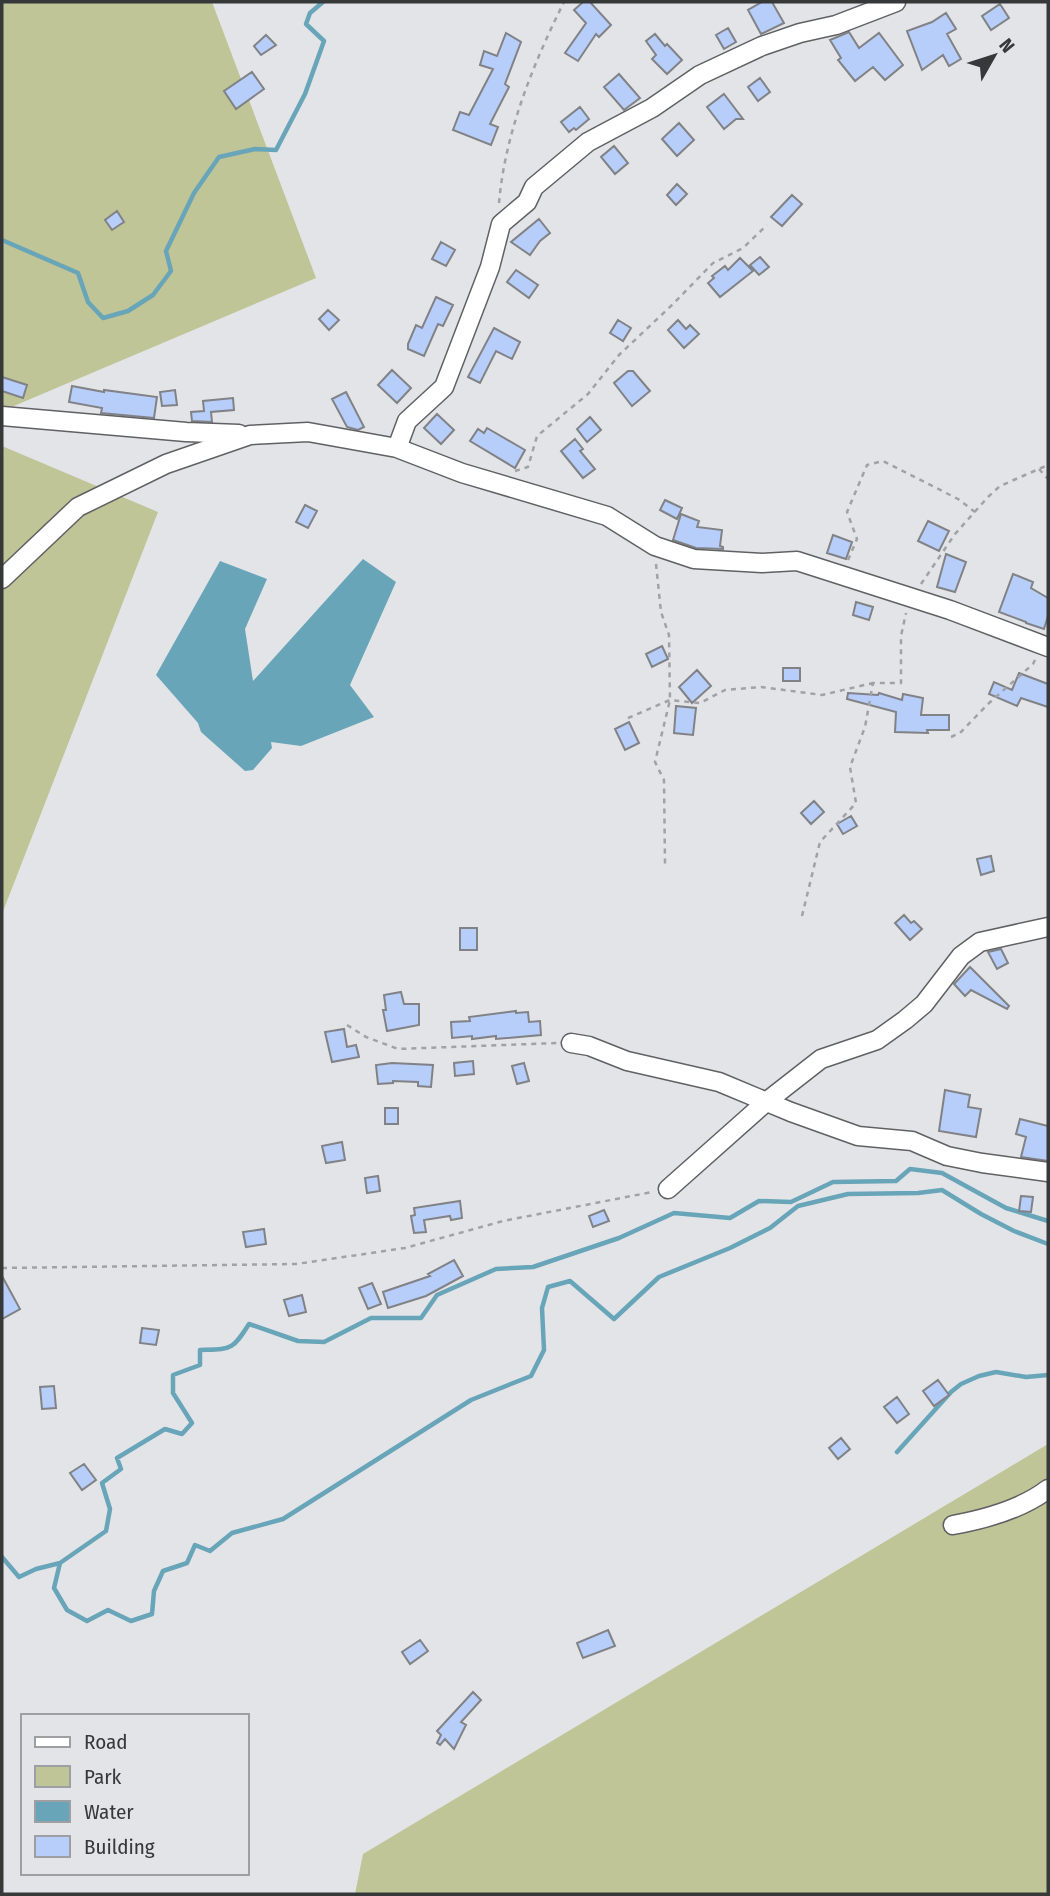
<svg xmlns="http://www.w3.org/2000/svg" width="1050" height="1896" font-family="'Fira Sans Condensed',sans-serif">
	<rect width="100%" height="100%" fill="#e3e4e8"/>
	<path fill="#bfc596" d="M2 2H212L316 278 2 411Z
		M2 446 158 512 2 914Z
		M1048 1444V1894H355L363 1854Z"/>
	<path fill="#69a5b8" d="M363 559 396 582 350 685 374 717 301 746 271 742 272 748 253 770 245 771 201 732 198 723 156 675 220 561 267 579 245 629 253 681Z"/>
	<g fill="none" stroke-linecap="round" stroke-linejoin="round">
		<path stroke="#69a5b8" stroke-width="4.5" d="M2 240 78 273 88 302 103 318 128 311 153 295 171 271 166 251 194 193 219 157 255 149 276 150 305 94 324 41 306 24 310 13 323 2
			M897 1452 951 1392 961 1384 979 1376 996 1372 1026 1377 1048 1375
			M2 1557 19 1577 36 1569 60 1563 54 1588 67 1610 87 1621 108 1610 131 1621 152 1614 154 1591 163 1571 187 1563 195 1545 210 1551 232 1533 283 1519 471 1400 531 1376 544 1350 542 1308 548 1287 570 1281 614 1319 659 1277 730 1248 770 1228 798 1206 848 1194 918 1193 942 1190 981 1214 1014 1231 1048 1244
			M60 1563 106 1531 110 1509 102 1483 121 1469 117 1458 165 1429 182 1434 192 1423 173 1393V1375L200 1365V1350C231 1349 232 1351 249 1324L298 1341 324 1342 371 1318H421L437 1295 496 1269 533 1267 619 1238 674 1213 730 1218 759 1201 791 1202 833 1182 896 1181 910 1169 942 1173 1006 1208 1048 1221"/>
	</g>
	<path fill="#b7cdfa" stroke="#818285" stroke-width="2" d="M583 2H590L611 25 599 37 596 34 578 61 565 53 586 23 574 10Z
		M762 2H772L784 23 761 34 748 10Z
		M1000 4 1009 18 991 30 982 16Z
		M946 13 956 29 947 34 961 59 949 66 943 55 922 70 907 31 932 22Z
		M728 28 736 42 724 49 716 35Z
		M849 32 859 48 879 33 903 65 885 80 873 67 855 81 838 60 841 58 830 40Z
		M506 33 521 42 505 84 509 87 490 124 498 127 491 145 453 130 460 112 469 115 493 69 480 65 484 51 497 56Z
		M655 34 665 46 667 44 682 60 667 74 652 59 656 55 646 41Z
		M266 35 276 45 261 55 254 46Z
		M252 72 264 89 236 109 224 91Z
		M619 74 640 98 624 110 604 87Z
		M760 78 770 92 758 101 748 87Z
		M724 94 743 119H736L724 129 707 107Z
		M580 107 589 119 576 130 574 128 569 132 561 122Z
		M679 123 694 140 677 156 662 139Z
		M614 146 628 163 615 174 601 157Z
		M677 184 687 194 676 205 667 195Z
		M792 195 802 204 782 226 771 217Z
		M117 211 124 222 112 230 105 220Z
		M539 219 550 233 540 241 530 255 511 242Z
		M441 242 455 250 446 266 432 259Z
		M760 257 769 267 759 275 750 265Z
		M740 258 753 271 720 297 708 283 714 278 712 276 725 266 728 270Z
		M516 270 538 285 529 298 507 282Z
		M436 297 453 305 443 326 438 324 424 356 408 349V344L416 325 422 328Z
		M328 310 339 320 329 330 319 319Z
		M618 320 631 328 623 341 610 333Z
		M678 320 686 329 690 325 699 334 684 348 668 330Z
		M494 328 520 342 512 359 496 351 480 383 468 377Z
		M392 370 411 388 397 403 378 385Z
		M628 371H633L650 391 632 406 614 383Z
		M2 377 27 385 23 398 2 391Z
		M72 386 104 392V390L157 397 154 418 101 413 102 408 69 402Z
		M175 390 177 405 162 406 160 392Z
		M346 392 364 427 358 430 347 427 332 399Z
		M233 398 234 410 211 412 212 422 192 421 191 412 204 411 203 401Z
		M437 414 454 430 441 444 424 428Z
		M590 417 601 430 587 442 577 429Z
		M487 428 525 450 515 468 470 441 478 429 484 433Z
		M575 439 583 449 580 451 595 469 583 478 561 451Z
		M665 500 682 508 677 519 660 510Z
		M305 505 317 511 308 528 296 522Z
		M681 514 699 521 697 527 722 530 720 546 723 547V549L696 548 673 540Z
		M928 521 949 531 939 551 918 541Z
		M833 535 852 542 846 559 827 553Z
		M946 554 966 562 955 592 937 587Z
		M1013 574 1033 582 1031 588 1048 598V616L1044 629 1026 623V622L999 612Z
		M856 602 873 607 869 620 853 615Z
		M662 646 668 659 652 667 646 654Z
		M783 668H800V681H783Z
		M697 670 711 686 692 703 679 687Z
		M1019 673 1048 684V707L1021 698 1017 706 989 694 994 682 1012 690Z
		M848 693 878 695 879 693 902 700 903 694 923 698 921 715H949V730H927L928 733 895 732 896 712 847 699Z
		M676 706 696 708 693 735 674 733Z
		M629 722 639 743 625 750 615 729Z
		M814 801 824 812 811 824 801 813Z
		M851 816 857 826 843 834 837 824Z
		M991 856 994 871 981 875 977 859Z
		M904 915 911 923 914 921 922 929 910 940 895 923Z
		M460 928H477V950H460Z
		M1001 949 1008 963 997 969 988 952Z
		M970 967 1009 1006 1007 1009 971 990 965 996 954 984Z
		M401 992 404 1004H419V1025L387 1031 383 1010H386L384 995Z
		M516 1011V1013L528 1012 529 1022 540 1021 541 1035 496 1039V1036L472 1039V1036L452 1038 451 1022 470 1021 469 1017Z
		M344 1029 347 1047 356 1045 359 1057 332 1062 325 1032Z
		M473 1061 474 1074 455 1076 454 1063Z
		M392 1063 433 1065 431 1087 418 1086V1082L393 1081V1083L378 1084 376 1065Z
		M524 1063 529 1081 517 1084 512 1066Z
		M945 1090 970 1095 968 1107 981 1109 976 1137 939 1131Z
		M385 1108H398V1124H385Z
		M1020 1119 1048 1126V1161L1021 1157 1026 1137 1016 1134Z
		M342 1142 345 1160 326 1163 322 1146Z
		M378 1176 380 1191 367 1193 365 1178Z
		M1021 1196 1033 1197 1031 1212 1019 1211Z
		M460 1201 462 1218 451 1220 450 1216 424 1220 426 1232 414 1233 411 1216 415 1215 414 1208Z
		M604 1210 609 1221 593 1227 589 1216Z
		M264 1229 266 1244 246 1247 243 1232Z
		M454 1260 463 1276 426 1296 388 1308 383 1292 430 1276 428 1274Z
		M2 1276 20 1309 2 1319Z
		M372 1283 381 1304 368 1309 359 1288Z
		M302 1295 306 1312 289 1316 284 1300Z
		M142 1328 159 1330 156 1345 140 1343Z
		M938 1380 949 1395 934 1406 923 1391Z
		M54 1386 56 1408 42 1409 40 1387Z
		M897 1397 909 1414 897 1423 884 1407Z
		M841 1438 850 1449 838 1459 829 1448Z
		M84 1464 96 1480 82 1490 70 1473Z
		M608 1630 615 1646 583 1658 577 1643Z
		M420 1640 428 1651 410 1664 402 1652Z
		M473 1692 481 1700 461 1722 466 1725 454 1749 445 1739 440 1745 437 1743 441 1735 437 1731Z"/>
	<g fill="none" stroke-linecap="round" stroke-linejoin="round">
		<defs>
			<path id="street" d="M2 416 186 432 239 434
				M397 448 407 421 444 387 490 267 501 224 527 202 534 187 588 142 652 108 700 75 762 46 800 33 836 25 896 2
				M2 579 78 507 166 464 250 435 308 432 397 448 462 473 607 516 655 546 694 559 762 563 797 561 950 610 1048 647
				M571 1043 589 1046 627 1061 719 1082 791 1112 858 1136 912 1141 947 1156 982 1163 1048 1172
				M668 1189 766 1102 821 1059 877 1040 905 1020 924 1004 961 956 980 942 1048 927
				M953 1525C986 1519 1022 1509 1048 1489"/>
		</defs>
		<use href="#street" stroke="#606164" stroke-width="21"/>
		<path stroke="#a1a2a5" stroke-width="2.5" stroke-dasharray="5 5" stroke-linecap="butt" d="M499 203C505 133 533 64 564 2
			M1039 469 1048 479
			M515 471 528 467 537 436 588 394 619 355 672 305 713 263 743 248 767 225
			M848 560 857 539 847 512 867 465 883 461 958 499 975 512
			M656 564 661 612 669 635 670 700 655 762 664 780 665 864
			M921 584 955 534 988 497 1000 486 1048 465
			M628 718 670 700 700 703 725 690 761 687 822 695 873 683
			M951 737 960 733 988 704 1033 664 1035 660
			M802 916 820 842 856 803 850 767 865 727 873 683H901V636L906 613
			M347 1025 366 1037 398 1049 557 1043
			M2 1268 296 1264 405 1248 503 1221 652 1192"/>
		<use href="#street" stroke="#fff" stroke-width="18"/>
	</g>
	<rect width="1050" height="1896" fill="none" stroke="#373839" stroke-width="7"/>
	<rect x="21" y="1714" width="228" height="161" fill="#e3e4e8" stroke="#9e9fa2" stroke-width="2"/>
	<rect x="35" y="1737" width="35" height="10" fill="#ffffff" stroke="#9e9fa2" stroke-width="2"/>
	<text x="84" y="1749" font-size="21" fill="#373839">Road</text>
	<rect x="35" y="1766" width="35" height="21" fill="#bfc596" stroke="#9e9fa2" stroke-width="2"/>
	<text x="84" y="1784" font-size="21" fill="#373839">Park</text>
	<rect x="35" y="1801" width="35" height="21" fill="#69a5b8" stroke="#9e9fa2" stroke-width="2"/>
	<text x="84" y="1819" font-size="21" fill="#373839">Water</text>
	<rect x="35" y="1836" width="35" height="21" fill="#b7cdfa" stroke="#9e9fa2" stroke-width="2"/>
	<text x="84" y="1854" font-size="21" fill="#373839">Building</text>
	<g transform="translate(994 56) rotate(51)" stroke="#e3e4e8" stroke-width="5" paint-order="stroke">
	<path d="M0-5L12 26L0 18L-12 26Z" fill="#373839"/>
	<text y="-10" font-size="19" font-weight="bold" text-anchor="middle" fill="#373839">N</text>
	</g>
</svg>
